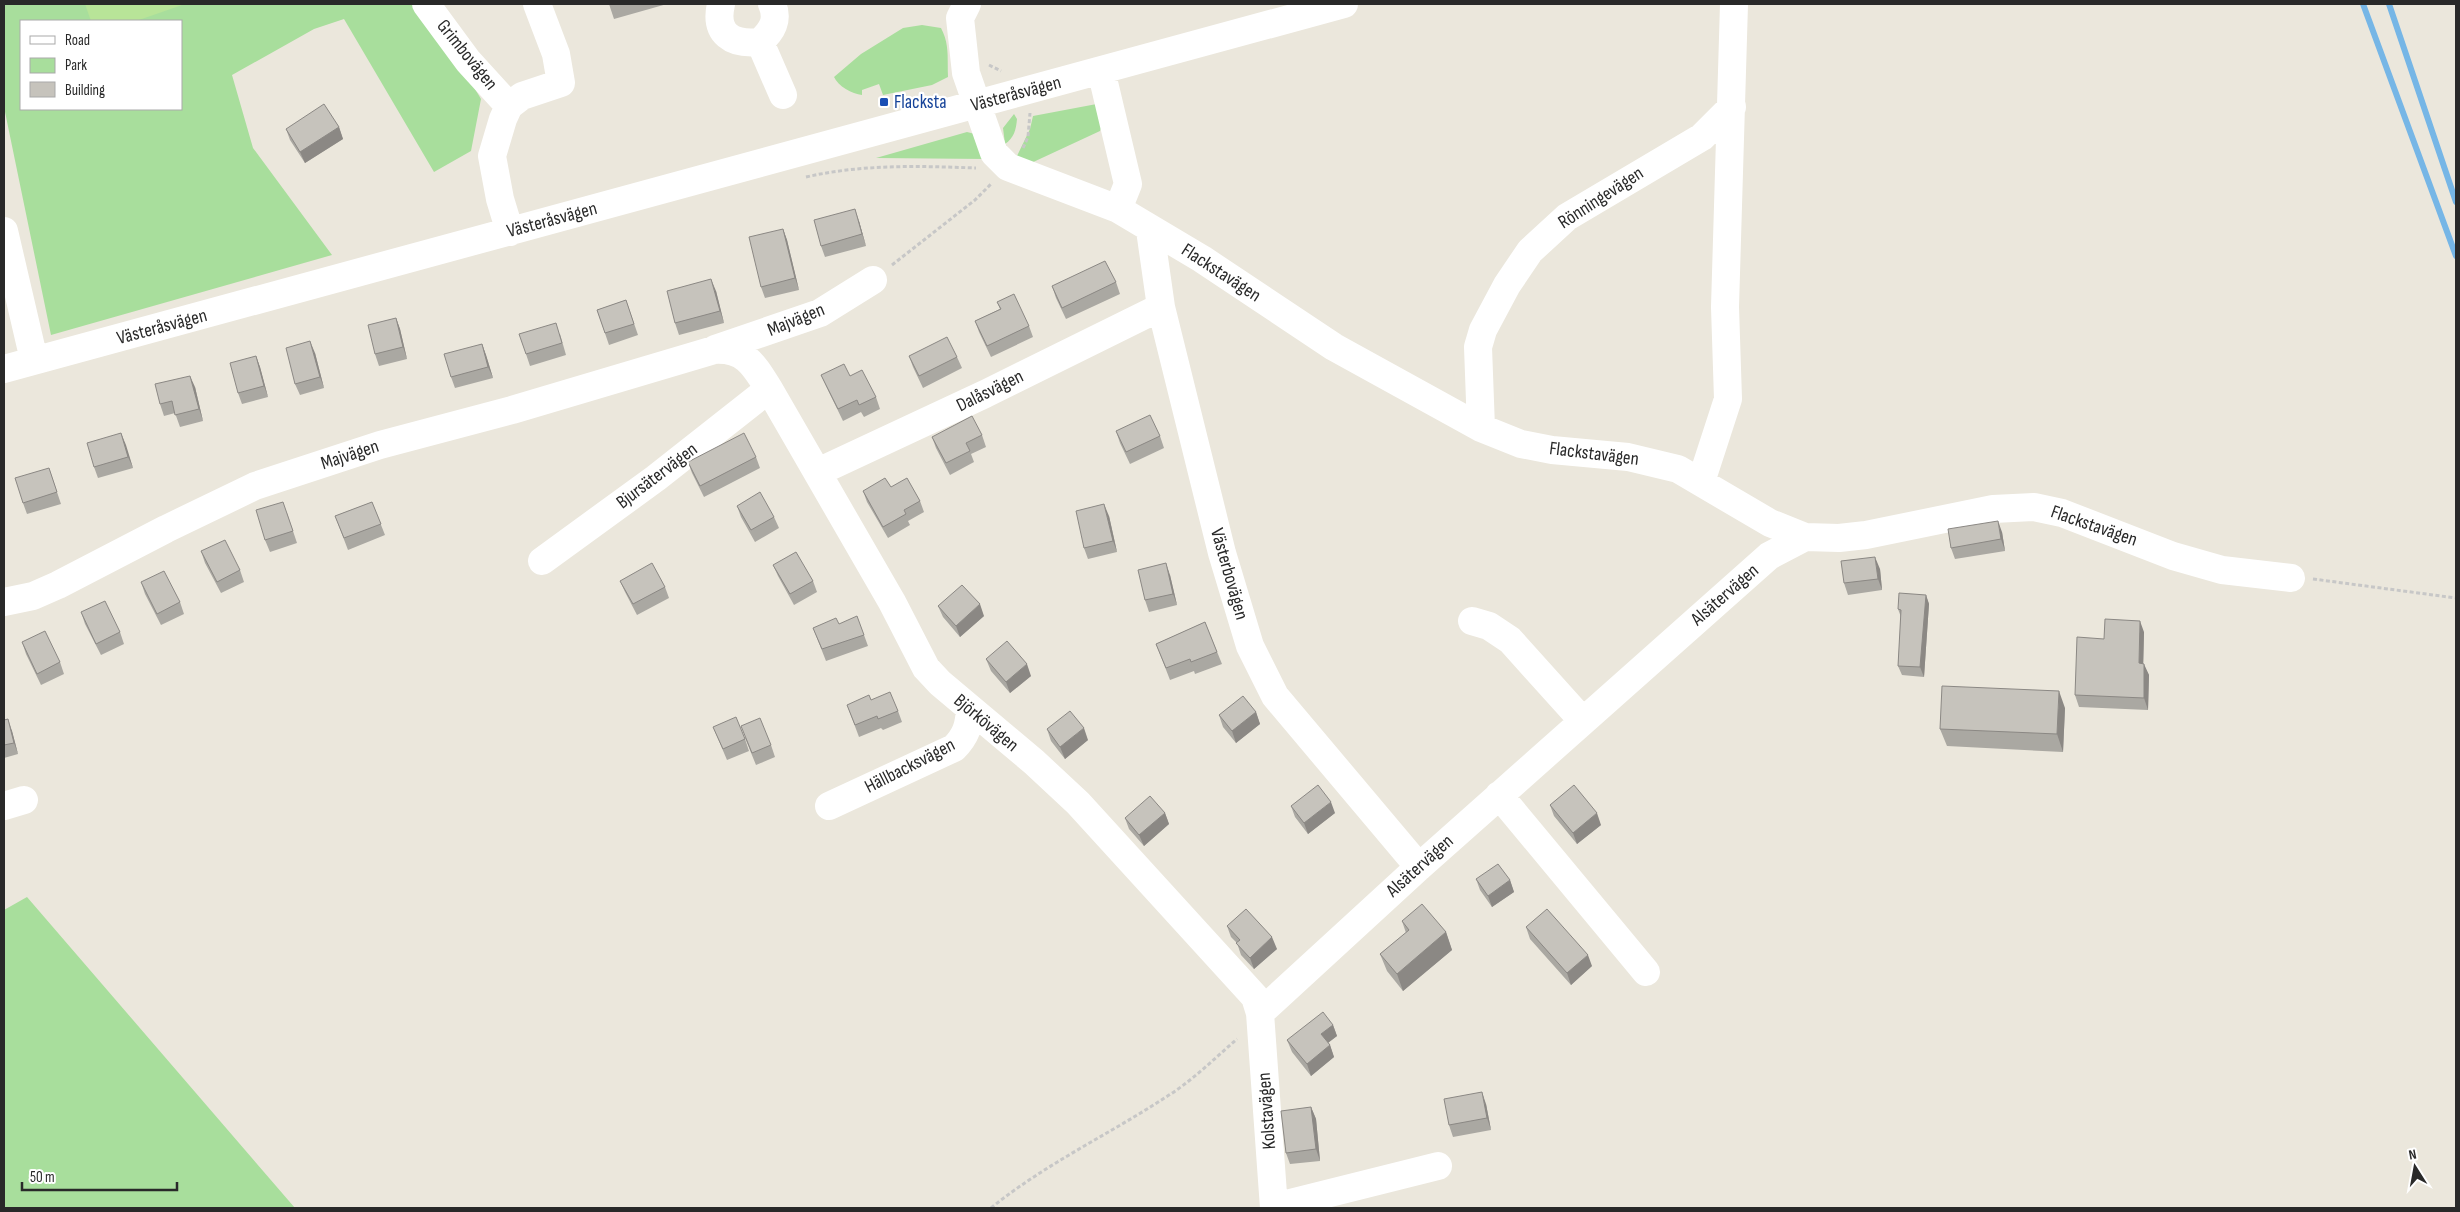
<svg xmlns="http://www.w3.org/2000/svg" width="2460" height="1212" font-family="'Sofia Sans Condensed',sans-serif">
	<rect width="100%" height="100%" fill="#ebe7dc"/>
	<path fill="#a8de9c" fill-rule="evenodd" d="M4 4H418L450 47 481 99 471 151 434 172 344 19 314 29 232 75 253 148 332 255 51 335 4 107ZM21 21H181V109H21Z
		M922 25 941 28C950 45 947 59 948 77L932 85 883 95 879 84 862 90V95C852 94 838 86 834 77L861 54 903 28Z
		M1102 103 1108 108 1100 131 1029 164 1017 156 1030 129 1033 116Z
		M1014 114 1017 119C1016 130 1014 138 1005 144L1003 128Z
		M967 132 975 134 987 159 876 158Z
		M27 897 295 1208H4V910Z"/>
	<path fill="#b8e498" d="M85 4H185L136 21H91Z"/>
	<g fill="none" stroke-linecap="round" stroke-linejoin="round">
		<path stroke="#76b6e6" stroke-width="6" d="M2363 4 2456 256
			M2389 4 2456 202"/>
		<path stroke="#c7c7c7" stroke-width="3" stroke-dasharray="4 2.5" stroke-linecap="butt" d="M989 65 1001 71
			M1023 148 1028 137 1030 113
			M806 177C863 164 919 166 976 168
			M892 265 975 200 991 184
			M2313 579 2456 598
			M991 1208C1045 1164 1108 1135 1166 1097 1192 1081 1214 1059 1237 1039"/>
		<path stroke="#fff" stroke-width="28" d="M426 4 468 61 509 106
			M721 4C714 34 732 45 760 42 772 31 779 20 772 4
			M967 4 960 18 966 73 994 153 1008 167 1118 209 1202 259 1334 347 1481 428 1521 444 1552 450 1628 457 1678 469 1770 523 1805 537 1839 538 1866 535 1993 509 2034 507 2062 513 2173 556 2222 570 2291 578
			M760 42 783 95
			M1101 70 1128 184 1118 209
			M1150 230 1161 307 1222 553 1250 646 1275 696 1419 867
			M4 231 34 360
			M510 232 500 199 492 156 503 119 509 106 522 96 561 83 556 54 537 4
			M715 349 820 313 873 280
			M4 369 1344 4
			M1481 428 1478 347 1483 330 1507 285 1530 251 1567 217 1702 137 1732 107
			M818 472 985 394 1161 307
			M1701 482 1728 399 1725 307 1734 4
			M542 561 656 478 769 389
			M4 602 33 596 58 585 166 529 255 486 380 445 512 410 714 350C745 348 754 365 769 389L892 602 926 668 940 683 1034 762 1078 803 1255 997 1260 1013 1274 1208
			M1472 621 1489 626 1510 640 1582 720
			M1499 795 1646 972
			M4 806 24 800
			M829 806 954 748C966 736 969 726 970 709
			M1260 1013 1419 867 1769 556 1805 537
			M1274 1207 1438 1166"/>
	</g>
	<path fill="#aaa8a2" d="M609 4H667L614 19Z
		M339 127 343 139 305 163 290 140 286 129Z
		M859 221 866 246 825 257 821 246Z
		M783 229 787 240 799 290 765 298 761 287Z
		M1116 282 1120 294 1066 319 1056 298 1052 286Z
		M716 291 724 323 679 335 675 323Z
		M626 300 638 335 609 345 597 310Z
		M997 302 1029 326 1033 337 991 357 979 332 975 321 1000 309Z
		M396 318 400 329 407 359 379 366 375 354Z
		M560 334 566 355 530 366 526 354Z
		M482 344 486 355 493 378 455 388 451 377Z
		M315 353 324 388 300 395 295 384Z
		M256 356 260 367 268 397 242 404 238 393Z
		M909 356 957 357 962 368 923 388 913 367Z
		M821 375 850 376 876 397 880 409 864 417 861 412 843 421 826 386Z
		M195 387 203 421 180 427 175 413 164 416 160 404Z
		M1116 431 1160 436 1164 448 1130 464 1120 443Z
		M121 433 133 468 98 478 94 467Z
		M982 435 986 447 971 454 974 462 950 475 936 448 932 437Z
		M756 457 760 468 704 497 692 473 688 462Z
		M49 468 61 504 27 514 23 503Z
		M891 487 920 501 924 512 908 521 910 525 888 538 867 502 863 491Z
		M372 502 385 535 348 550 335 516Z
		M737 506 774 517 779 528 755 542 741 517Z
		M287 513 297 543 270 552 265 540Z
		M1109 516 1117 552 1088 559 1084 548Z
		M2002 532 2005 551 1955 559 1951 548Z
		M201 551 240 570 244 582 221 593 205 563Z
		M773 565 813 581 817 592 794 605 778 576Z
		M1880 569 1882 590 1848 595 1844 583Z
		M1170 575 1177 605 1149 612 1145 600Z
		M620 581 665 587 669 598 637 615 625 592Z
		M141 582 180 602 184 614 161 625 145 594Z
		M1926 595 1929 604 1924 677 1902 675 1898 666 1901 617 1898 609Z
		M938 606 984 616 960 637 943 617Z
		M81 612 120 632 124 644 101 655 85 624Z
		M1205 622 1222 664 1195 674 1194 671 1170 680 1156 644Z
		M839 624 864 635 868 646 826 661 813 628Z
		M2144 632 2143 664 2149 675 2148 710 2079 707 2075 695 2104 639Z
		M22 642 60 662 64 674 41 685 26 654Z
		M986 659 1031 676 1010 693 991 671Z
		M871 700 898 711 902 722 883 730 881 728 859 737 847 705Z
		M2065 708 2063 752 1947 746 1940 729Z
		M1256 712 1260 724 1236 743 1223 727 1219 715Z
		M4 720 12 731 18 754 4 758Z
		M713 727 745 739 749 751 727 760Z
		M1047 729 1088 740 1065 759 1051 741Z
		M745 738 771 745 775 757 756 765Z
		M1550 805 1601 825 1577 844 1554 816Z
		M1291 806 1335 813 1308 834 1295 817Z
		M1165 813 1169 824 1144 846 1129 829 1125 818Z
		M1476 879 1510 880 1514 892 1492 907 1480 890Z
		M1402 921 1446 932 1452 950 1403 991 1387 971 1380 954 1406 933Z
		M1227 926 1277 949 1254 969 1241 955 1237 943 1231 937Z
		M1526 927 1592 966 1571 985 1530 939Z
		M1333 1025 1337 1036 1328 1043 1330 1045 1334 1057 1311 1076 1292 1052 1287 1040Z
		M1486 1104 1491 1130 1453 1137 1449 1125Z
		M1311 1107 1316 1119 1320 1161 1290 1164 1286 1153Z"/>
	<path fill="#8b8884" d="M339 127 343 139 305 163 300 152Z
		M855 209 859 221 866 246 862 234Z
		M783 229 787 240 799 290 795 278Z
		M711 279 716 291 724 323 720 311Z
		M396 318 400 329 407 359 403 347Z
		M310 341 315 353 324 388 320 377Z
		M482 344 486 355 493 378 488 367Z
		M256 356 260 367 268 397 264 386Z
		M190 376 195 387 203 421 199 409Z
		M121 433 126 445 133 468 128 457Z
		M1104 504 1109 516 1117 552 1113 541Z
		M1998 521 2002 532 2005 551 2001 539Z
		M1875 557 1880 569 1882 590 1878 579Z
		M1166 563 1170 575 1177 605 1173 594Z
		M1926 595 1929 604 1924 677 1920 667Z
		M980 604 984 616 960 637 956 626Z
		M2140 621 2144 632 2143 675 2139 663Z
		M1027 664 1031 676 1010 693 1006 682Z
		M2144 664 2149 675 2148 710 2144 698Z
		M2059 691 2065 708 2063 752 2057 734Z
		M1256 712 1260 724 1236 743 1232 731Z
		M8 719 12 731 18 754 14 743Z
		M1084 728 1088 740 1065 759 1060 747Z
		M1331 802 1335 813 1308 834 1304 823Z
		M1165 813 1169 824 1144 846 1139 835Z
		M1597 813 1601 825 1577 844 1573 833Z
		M1510 880 1514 892 1492 907 1488 896Z
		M1446 932 1452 950 1403 991 1397 974Z
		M1272 937 1277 949 1254 969 1250 958Z
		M1588 955 1592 966 1571 985 1567 973Z
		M1333 1025 1337 1036 1325 1045 1321 1034Z
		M1330 1045 1334 1057 1311 1076 1307 1064Z
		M1482 1092 1486 1104 1491 1130 1487 1118Z
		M1311 1107 1316 1119 1320 1161 1316 1149Z"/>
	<path fill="#c6c3bc" stroke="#8b8884" d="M324 104 339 127 300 152 286 129Z
		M855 209 862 234 821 246 814 220Z
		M783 229 795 278 761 287 749 237Z
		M1105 261 1116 282 1062 308 1052 286Z
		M711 279 720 311 675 323 667 291Z
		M1014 294 1029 326 987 346 975 321 1001 309 997 302Z
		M626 300 634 324 605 333 597 310Z
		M396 318 403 347 375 354 368 325Z
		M556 323 562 343 526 354 519 334Z
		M947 337 957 357 919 376 909 356Z
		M310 341 320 377 295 384 286 348Z
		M482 344 488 367 451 377 444 354Z
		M256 356 264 386 238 393 230 363Z
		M844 364 850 376 862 370 876 397 859 405 857 400 838 409 821 375Z
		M190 376 199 409 175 415 172 401 160 404 155 384Z
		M1150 415 1160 436 1126 452 1116 431Z
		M972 416 982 435 966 443 970 451 946 463 932 437Z
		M121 433 128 457 94 467 87 443Z
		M744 433 756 457 700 486 688 462Z
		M49 468 57 492 23 503 15 478Z
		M885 478 891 487 907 478 920 501 904 510 906 514 883 527 863 491Z
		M760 492 774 517 751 530 737 506Z
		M283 502 293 531 265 540 256 510Z
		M372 502 381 524 344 538 335 516Z
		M1104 504 1113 541 1084 548 1076 511Z
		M1998 521 2001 539 1951 548 1948 529Z
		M225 540 240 570 217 582 201 551Z
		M796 552 813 581 790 594 773 565Z
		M1875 557 1878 579 1844 583 1841 561Z
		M652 563 665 587 633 604 620 581Z
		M1166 563 1173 594 1145 600 1138 570Z
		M164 571 180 602 157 614 141 582Z
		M962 585 980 604 956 626 938 606Z
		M1899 593 1926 595 1920 667 1898 666 1901 610 1898 609Z
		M105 601 120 632 96 644 81 612Z
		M857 616 864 635 822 649 813 628 836 618 839 624Z
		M2105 619 2140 621 2139 663 2144 664V698L2075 695 2077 637 2104 639Z
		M1205 622 1217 652 1191 662 1190 659 1166 668 1156 644Z
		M45 631 60 662 37 674 22 642Z
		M1007 641 1027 664 1006 682 986 659Z
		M1942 686 2059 691 2057 734 1940 729Z
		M890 692 898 711 878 719 877 716 855 725 847 705 869 695 871 700Z
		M1243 696 1256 712 1232 731 1219 715Z
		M1070 711 1084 728 1060 747 1047 729Z
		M736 717 745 739 723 749 713 727Z
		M760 718 771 745 752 753 741 726Z
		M8 719 14 743 4 745V720Z
		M1318 785 1331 802 1304 823 1291 806Z
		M1574 785 1597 813 1573 833 1550 805Z
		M1150 796 1165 813 1139 835 1125 818Z
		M1498 864 1510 880 1488 896 1476 879Z
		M1422 904 1446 932 1397 974 1380 954 1409 930 1402 921Z
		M1246 909 1272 937 1250 958 1236 943 1240 940 1227 926Z
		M1547 909 1588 955 1567 973 1526 927Z
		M1323 1012 1333 1025 1321 1034 1330 1045 1307 1064 1287 1040Z
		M1482 1092 1487 1118 1449 1125 1444 1099Z
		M1311 1107 1316 1149 1286 1153 1281 1111Z"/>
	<rect fill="#1a4fb4" stroke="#fff" stroke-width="2" x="879" y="97" width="10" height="10" rx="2.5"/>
	<g text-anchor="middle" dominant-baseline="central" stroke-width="4.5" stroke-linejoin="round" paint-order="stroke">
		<g font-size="19" fill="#292929" stroke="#fff">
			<text transform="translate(467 55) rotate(51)">Grimbovägen</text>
			<text transform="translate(1016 94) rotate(-15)">Västeråsvägen</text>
			<text transform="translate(1601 198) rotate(-33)">Rönningevägen</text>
			<text transform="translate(552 220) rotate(-15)">Västeråsvägen</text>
			<text transform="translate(1221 273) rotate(33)">Flackstavägen</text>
			<text transform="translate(796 320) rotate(-22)">Majvägen</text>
			<text transform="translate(162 327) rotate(-15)">Västeråsvägen</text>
			<text transform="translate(990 391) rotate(-26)">Dalåsvägen</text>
			<text transform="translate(1594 454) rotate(7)">Flackstavägen</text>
			<text transform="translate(350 455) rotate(-18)">Majvägen</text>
			<text transform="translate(657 476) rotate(-37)">Bjursätervägen</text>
			<text transform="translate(2094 526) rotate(19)">Flackstavägen</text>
			<text transform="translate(1229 574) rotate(74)">Västerbovägen</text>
			<text transform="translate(1725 595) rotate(-41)">Alsätervägen</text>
			<text transform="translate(986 723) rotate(40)">Björkövägen</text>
			<text transform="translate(910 766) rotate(-27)">Hällbacksvägen</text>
			<text transform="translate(1420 866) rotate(-42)">Alsätervägen</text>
			<text transform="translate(1267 1111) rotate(-94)">Kolstavägen</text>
		</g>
		<g font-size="19" fill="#164399" stroke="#fff" text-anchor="start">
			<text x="894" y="102">Flacksta</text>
		</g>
	</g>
	<rect width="2460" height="1212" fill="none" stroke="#292929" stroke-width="10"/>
	<rect x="20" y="20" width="162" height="90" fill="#ffffff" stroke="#a9a9a9"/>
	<rect x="30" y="36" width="25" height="8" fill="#ffffff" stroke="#a9a9a9"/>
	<text x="65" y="45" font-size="15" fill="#292929">Road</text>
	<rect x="30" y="58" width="25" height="15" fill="#a8de9c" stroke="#a9a9a9"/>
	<text x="65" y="70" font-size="15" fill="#292929">Park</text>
	<rect x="30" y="82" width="25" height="15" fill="#c6c3bc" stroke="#a9a9a9"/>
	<text x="65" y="95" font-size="15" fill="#292929">Building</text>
	<g transform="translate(2415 1167) rotate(349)" stroke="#ffffff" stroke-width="4" paint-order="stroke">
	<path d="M0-4L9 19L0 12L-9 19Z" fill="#292929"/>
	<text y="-8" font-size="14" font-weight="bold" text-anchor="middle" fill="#292929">N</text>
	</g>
	<path d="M22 1182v8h155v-8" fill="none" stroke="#292929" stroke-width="2.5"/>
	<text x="30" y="1182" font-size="15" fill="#292929" stroke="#ffffff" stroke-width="4" paint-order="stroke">50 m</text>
</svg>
